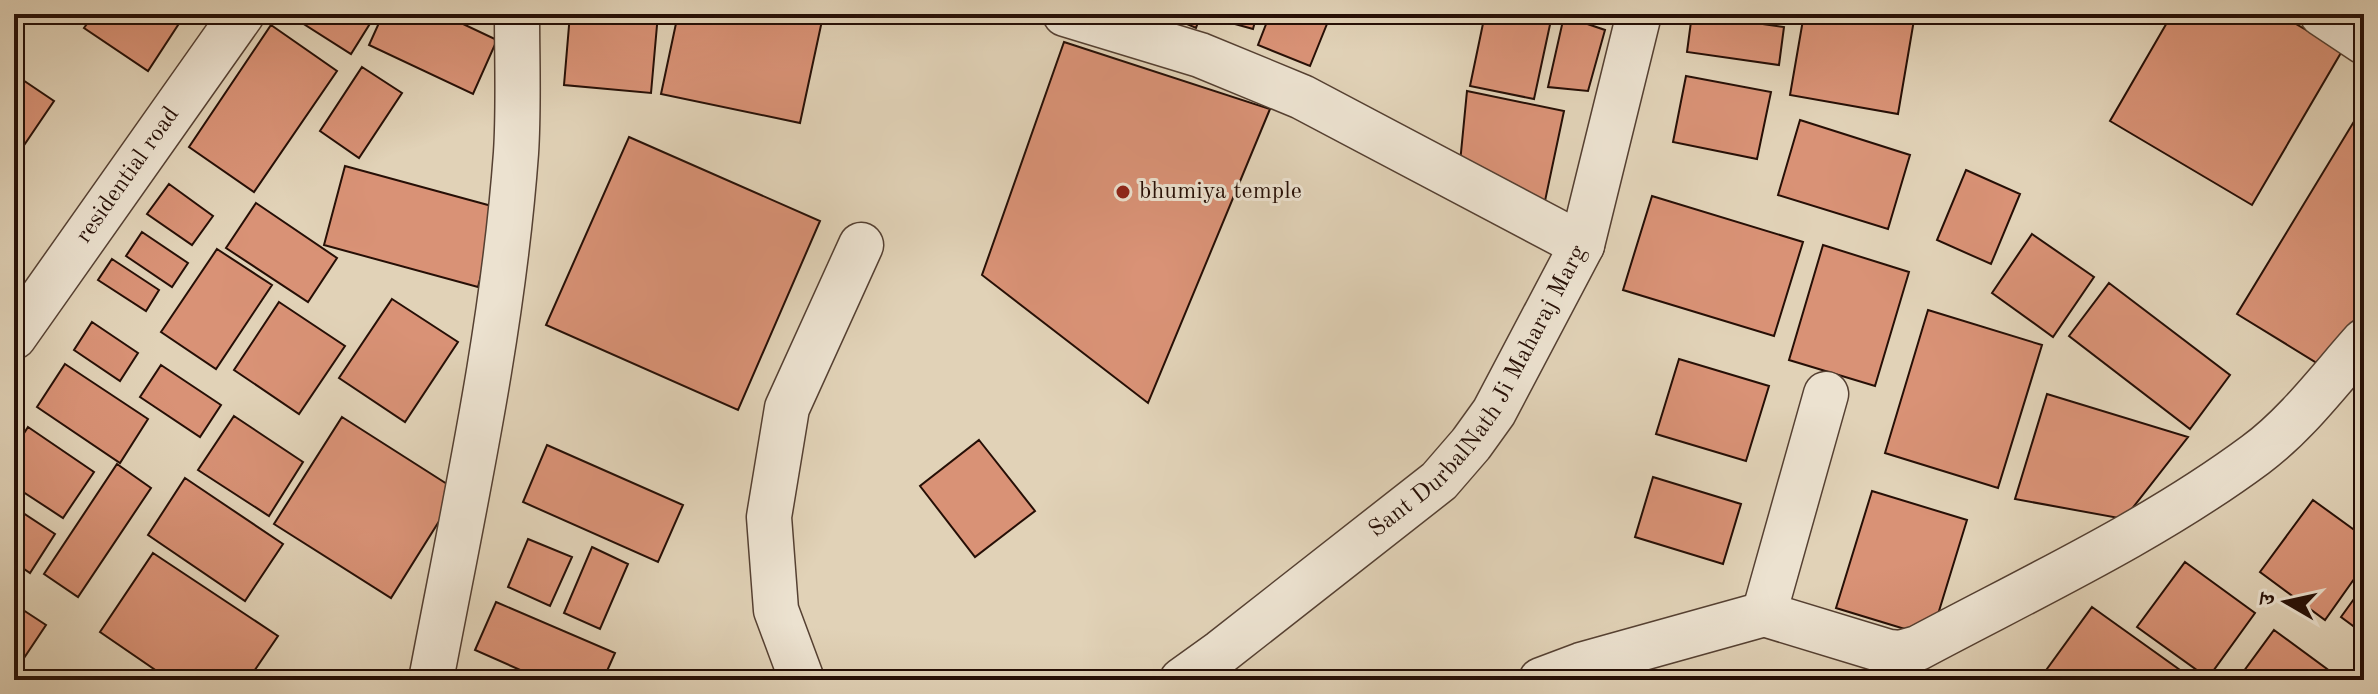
<svg xmlns="http://www.w3.org/2000/svg" width="2378" height="694" font-family="'Old Standard TT','Noto Serif Devanagari',serif">
	<rect width="100%" height="100%" fill="#e1d2b7"/>
	<filter id="stains"><feTurbulence type="fractalNoise" baseFrequency=".0025" numOctaves="4"/><feColorMatrix values="0 0 0 0 .2 0 0 0 0 .09 0 0 0 0 .02 0 0 0 .5 -.17"/></filter>
	<radialGradient id="worn" r=".72"><stop offset=".6" stop-color="#630" stop-opacity="0"/><stop offset="1" stop-color="#630" stop-opacity=".3"/></radialGradient>
	<path fill="#d99276" stroke="#260f06" stroke-width="2" d="M94 14H168L180 22 148 71 84 28Z
		M288 14H376L351 54Z
		M383 14H442L497 40 473 94 369 45Z
		M570 14H658L651 93 564 85Z
		M678 14 823 16 800 123 661 94Z
		M1164 14H1201L1196 28Z
		M1219 14H1257L1253 29 1217 19Z
		M1270 14H1331L1310 66 1258 45Z
		M1485 14H1520L1551 20 1534 99 1470 86Z
		M1692 14 1784 27 1779 65 1687 52Z
		M1804 14H1915L1898 114 1790 95Z
		M2172 14H2279L2342 51 2252 205 2110 121Z
		M1564 16 1605 30 1588 91 1548 87Z
		M271 25 337 71 254 192 189 147Z
		M1064 42 1270 109 1148 403 982 275Z
		M362 67 402 93 359 158 320 131Z
		M14 74 54 101 14 160Z
		M1686 76 1771 92 1757 159 1673 142Z
		M1467 91 1564 111 1545 201 1459 173Z
		M2364 105V304L2325 368 2237 314Z
		M1800 120 1910 155 1888 229 1778 195Z
		M629 137 820 221 738 410 546 325Z
		M345 166 499 208 478 287 324 245Z
		M1966 170 2020 194 1991 264 1937 240Z
		M169 184 213 216 192 245 147 214Z
		M1652 196 1803 242 1774 336 1623 290Z
		M256 203 337 258 308 302 226 248Z
		M142 232 188 263 172 287 126 256Z
		M2032 234 2094 277 2053 337 1992 293Z
		M1823 245 1909 272 1875 386 1789 360Z
		M217 249 272 285 216 369 161 332Z
		M112 259 159 290 146 311 98 280Z
		M2109 283 2230 375 2190 429 2069 336Z
		M392 299 458 342 405 422 339 378Z
		M279 302 345 346 299 414 234 370Z
		M1928 310 2042 345 1998 488 1885 453Z
		M92 322 138 353 120 381 74 350Z
		M1679 359 1769 386 1746 461 1656 434Z
		M65 364 148 419 120 463 37 407Z
		M161 365 221 405 200 437 140 397Z
		M2047 394 2188 437 2124 519 2015 499Z
		M234 416 303 462 269 516 198 470Z
		M342 417 458 491 391 598 274 524Z
		M28 427 94 472 63 518 14 486V449Z
		M979 440 1035 511 975 557 920 486Z
		M547 445 683 505 658 562 523 502Z
		M117 464 151 488 78 597 44 574Z
		M1653 477 1741 504 1723 564 1635 537Z
		M185 478 283 544 245 601 148 535Z
		M1872 491 1967 520 1931 637 1836 608Z
		M2313 500 2364 537V565L2325 620 2260 572Z
		M14 507 55 534 30 573 14 562Z
		M528 539 572 557 550 606 508 587Z
		M592 547 628 564 600 629 564 613Z
		M153 553 278 636 248 680H170L100 632Z
		M2185 562 2255 613 2208 678 2137 627Z
		M2364 585V634L2341 617Z
		M496 602 615 653 603 680H543L475 650Z
		M14 604 46 625 14 673Z
		M2092 607 2194 680H2053L2044 673Z
		M2274 630 2342 680 2238 679Z"/>
	<g fill="none" stroke-linecap="round" stroke-linejoin="round">
		<defs>
			<g id="minor">
				<path d="M1065 14 1200 55 1302 97 1582 245"/>
				<path d="M2322 14 2364 42"/>
				<path id="s1" d="M14 337 242 14"/>
				<path d="M1764 614 1826 394"/>
				<path d="M431 680C464 506 503 331 516 153 519 107 517 60 517 14"/>
				<path d="M802 680 776 610 769 517 787 408 861 245"/>
				<path id="s2" d="M1182 680 1221 652 1439 481 1471 444 1494 412 1582 245 1639 14"/>
				<path d="M1541 680 1581 665 1764 614 1889 652 1900 653 1918 648C2032 587 2151 532 2255 455 2297 424 2330 379 2364 341"/>
			</g>
		</defs>
		<use href="#minor" stroke="#554032" stroke-width="47"/>
		<use href="#minor" stroke="#ece2d0" stroke-width="44"/>
	</g>
	<circle fill="#8f2418" stroke="#ece2d0" stroke-width="3" cx="1123" cy="192" r="8"/>
	<g text-anchor="middle" dominant-baseline="central" stroke-width="6" stroke-linejoin="round" paint-order="stroke">
		<g font-size="24" fill="#260f06" stroke="#ece2d0">
			<text stroke="none"><textPath href="#s1" startOffset="198">residential road</textPath></text>
			<text stroke="none"><textPath href="#s2" startOffset="420">Sant DurbalNath Ji Maharaj Marg</textPath></text>
		</g>
		<g font-size="24" fill="#260f06" stroke="#ece2d0" text-anchor="start">
			<text x="1139" y="192">bhumiya temple</text>
		</g>
	</g>
	<rect width="2378" height="694" fill="none" stroke="#e1d2b7" stroke-width="48"/>
	<rect x="16" y="16" width="2346" height="662" fill="none" stroke="#260f06" stroke-width="4"/>
	<rect x="24" y="24" width="2330" height="646" fill="none" stroke="#260f06" stroke-width="2"/>
	<g transform="translate(2286 602) rotate(279)" stroke="#ece2d0" stroke-width="6" paint-order="stroke">
	<path d="M0-6L14 30L0 20L-14 30Z" fill="#260f06"/>
	<text y="-12" font-size="22" font-weight="bold" text-anchor="middle" fill="#260f06">उ</text>
	</g>
	<rect width="100%" height="100%" filter="url(#stains)"/>
	<rect width="100%" height="100%" fill="url(#worn)"/>
</svg>
